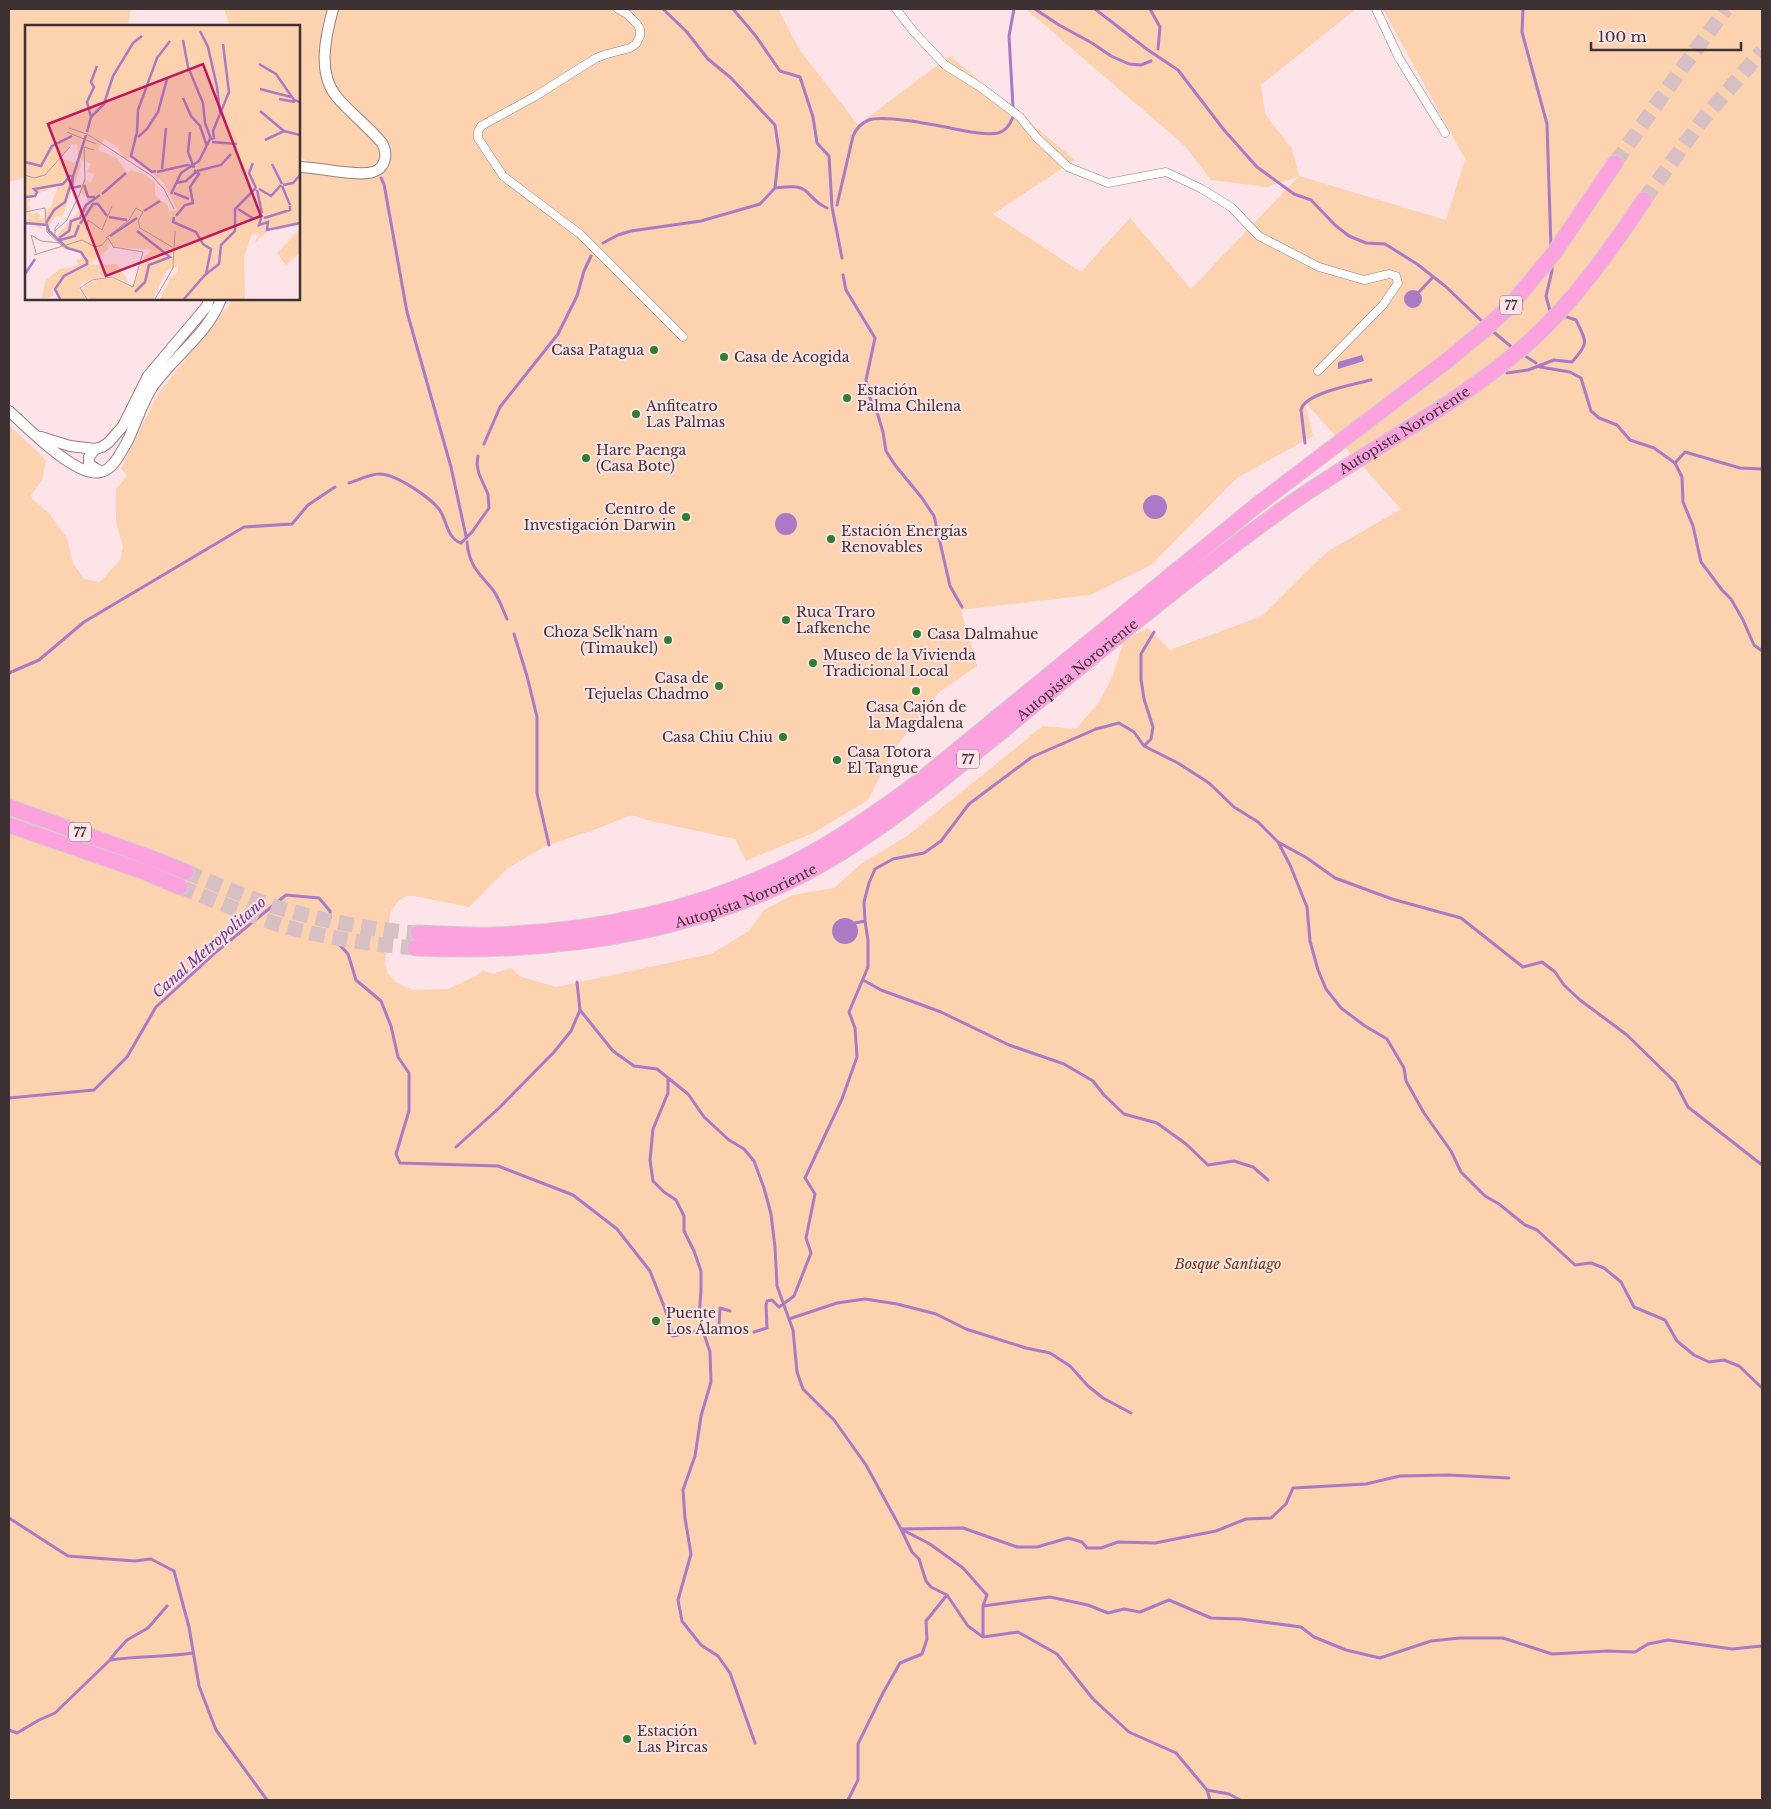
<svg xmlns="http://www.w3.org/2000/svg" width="1771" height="1809" font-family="'Libre Baskerville',serif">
	<rect width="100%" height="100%" fill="#fde4e8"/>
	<path fill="#fcd2af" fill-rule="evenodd" d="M9 9H131L128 26H26V177L9 182Z
		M224 9H778L799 49 858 125 950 56 1075 160 993 214 1081 272 1130 218 1191 289 1298 177 1267 187 1211 180 1185 146 1026 9H1356L1261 85 1265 114 1292 149 1299 176 1446 220 1465 159 1383 9H1762V1800H9V425L46 460 42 480 30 497 48 512 67 538 73 563 84 579 100 582 120 560 123 547 116 522V489L127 476 121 468 157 395 230 304 231 299H299V173L332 175 299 156V26H230ZM1305 402 1401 509 1327 552 1262 616 1170 650 1148 628 1135 634 1123 643 1112 678 1099 702 1076 729 1043 726 907 836 861 864 834 888 793 895 764 910 749 931 711 954 556 987 521 977 511 968 492 974 483 970 476 976 448 989 413 990 397 983 388 974 385 963 390 913 399 900 409 895 469 907 508 868 546 846 596 829 632 815 651 821 735 839 746 861 813 833 868 800 893 751 938 693 977 666 961 610 1090 595 1151 565 1237 478 1313 436Z"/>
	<path fill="#ab7ac6" d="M1404 299a9 9 0 1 1 18 0a9 9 0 1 1-18 0Z
		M1362 355 1364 361 1338 369V362Z
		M1143 507a12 12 0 1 1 24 0a12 12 0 1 1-24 0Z
		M775 524a11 11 0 1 1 22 0a11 11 0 1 1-22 0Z
		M832 931a13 13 0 1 1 26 0a13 13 0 1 1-26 0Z"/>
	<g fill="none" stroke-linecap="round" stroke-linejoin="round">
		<path stroke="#ab7ac6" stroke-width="3" d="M733 9 755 35 780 71 800 77 813 117 817 143 829 156 832 207 842 258
			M1035 9 1059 25 1092 43 1111 56 1129 64 1141 65 1151 61
			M1095 9 1148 50 1178 70 1224 130 1257 167 1294 194 1311 200 1335 225 1349 236 1366 243 1385 244 1417 264 1445 286 1484 323
			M1150 9 1160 27 1158 49
			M1523 9 1522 32 1547 124 1551 248
			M1013 107 1009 36 1014 9
			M381 178 384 184 407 312 451 467 466 536
			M775 188C785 187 799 184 807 192 815 200 817 203 827 208
			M837 205 853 136C856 129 861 123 869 120 888 114 948 128 971 132 980 133 989 135 998 133 1006 131 1010 125 1013 117
			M603 243 618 235 631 231 701 221 760 204 775 188 779 151 775 125 731 78 708 59 686 31 663 9
			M1552 264V271L1546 296 1550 311 1553 312
			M843 275 846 290 875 338 866 380 870 398 876 409 883 432 886 451 895 465 922 498 934 516 950 586 962 607
			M1418 293 1433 277
			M1490 329 1514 349
			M1522 354 1536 363
			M1540 367 1570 372 1581 378 1591 411 1599 418 1617 425 1630 440 1654 448 1675 463 1682 477 1683 502 1693 526 1701 562 1722 590 1731 599 1743 620 1754 645 1762 651
			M1507 373 1528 370 1554 360 1572 362C1590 342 1586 342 1576 320L1564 316
			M1305 443 1301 410C1304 393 1356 384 1371 380
			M484 444 500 407 558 334 577 296 584 271 591 256
			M1675 463 1685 452 1740 468 1762 469
			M349 483C358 480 370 474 379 474 396 474 428 496 439 509 447 519 446 538 461 543L472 532 489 508 488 494 479 474 477 464 478 456
			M467 542C469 566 479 573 493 590 499 598 503 610 507 619
			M514 634 527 676 537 717V793L549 845
			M9 673 39 660 84 622 244 527 292 524 308 505 335 487
			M1144 746 1178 763 1209 783 1234 807 1258 822 1278 842 1307 858 1335 878 1392 899 1461 918 1523 967 1542 962 1555 972 1564 985 1580 1000 1627 1035 1675 1082 1688 1107 1762 1165
			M1144 746 1151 739 1153 727 1144 699 1141 679V654L1154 632
			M1278 842 1290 865 1307 907 1310 941 1318 970 1326 989 1341 1008 1365 1026 1387 1039 1404 1068 1406 1081 1424 1113 1451 1151 1461 1172 1485 1196 1499 1204 1525 1225 1537 1230 1575 1265 1591 1263 1604 1268 1621 1282 1634 1307 1665 1320 1677 1341 1694 1355 1709 1362 1724 1360 1739 1366 1761 1387
			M865 921 864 902 869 883 875 869 893 859 924 853 941 841 969 804 1032 757 1096 729 1119 723 1134 732 1144 746
			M335 940 348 954 356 980 381 1001 391 1026 398 1057 409 1073V1111L396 1154 400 1163 498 1166 573 1195 617 1229 650 1271 665 1309 673 1336 719 1327 720 1308 730 1311
			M863 980 881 990 941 1012 1009 1045 1064 1064 1093 1081 1104 1095 1124 1114 1157 1123 1186 1144 1208 1165 1234 1161 1253 1167 1268 1180
			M577 982 580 1010 613 1051 634 1066 657 1069 688 1094 704 1117 729 1140 744 1149 754 1161 764 1188 771 1214 775 1247 777 1286 793 1330 797 1372 803 1389 834 1420 866 1465 901 1529 930 1544 963 1568 987 1595 983 1606V1637L1018 1632 1057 1654 1093 1699 1129 1732 1176 1753 1207 1790 1210 1800
			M668 1078V1093L653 1129 650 1160 653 1181 664 1192 676 1200 684 1216V1231L694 1251 701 1271V1290L699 1318
			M9 1098 94 1090 127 1057 156 1007 216 952 286 895 319 898 330 911V918
			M456 1147 499 1108 554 1052 571 1031 580 1010
			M789 1319 837 1303 865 1299 897 1304 936 1314 966 1329 1026 1348 1050 1353 1070 1366 1088 1386 1103 1398 1131 1413
			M754 1332 767 1328 766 1305 767 1301 772 1300 779 1307 794 1296 811 1253 806 1238 815 1194 805 1178 842 1099 857 1057 855 1028 849 1012 868 967V940L865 921 855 923
			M704 1334 710 1352 711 1382 701 1416 695 1456 683 1490 685 1518 691 1554 678 1600 682 1621 701 1645 718 1656 730 1673 755 1743
			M9 1518 68 1556 135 1561 151 1559 174 1571 189 1627 199 1686 216 1730 267 1800
			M983 1606 1050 1597 1088 1605 1108 1613 1124 1609 1140 1612 1169 1600 1211 1618 1241 1619 1301 1627 1314 1637 1346 1650 1380 1658 1431 1641 1460 1638H1503L1552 1654 1608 1651 1635 1652 1648 1644 1668 1640 1732 1649 1762 1646
			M983 1637 968 1626 947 1595 931 1587 926 1581 919 1559 912 1552 901 1529 963 1528 1017 1547H1037L1068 1538 1082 1542 1087 1548H1101L1118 1542 1155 1543 1216 1531 1246 1519 1271 1518 1286 1504 1293 1488 1366 1484 1400 1476 1448 1475 1509 1478
			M110 1660C138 1656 166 1657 193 1653
			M9 1730 17 1733 39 1720 55 1713 110 1660 116 1652 127 1640 148 1628 167 1606
			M1207 1790 1229 1794 1240 1800
			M848 1800 858 1780V1744L883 1693 900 1663 922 1654 927 1639 926 1621 947 1595"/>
		<path stroke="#d7c0c4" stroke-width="15" stroke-dasharray="15 8" stroke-linecap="butt" d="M1615 163 1680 71 1726 9
			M1644 200 1703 119 1762 51
			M186 872C219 885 252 900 286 910 330 922 373 930 418 933
			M180 887C213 900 246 914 280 925 324 938 370 944 415 948"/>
		<defs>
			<path id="minor" d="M618 9 627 14 637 24 640 29V36L636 44 630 48 607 54 596 58 534 97 481 126 478 132V138L503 176 580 234 683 337
				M896 9 914 32 945 65 980 87 1020 117 1037 138 1068 167 1108 183 1166 172 1202 189 1231 207 1259 236 1319 267 1364 280 1389 274 1396 276 1398 283 1383 305 1318 371
				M1376 9 1399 58 1445 133"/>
			<path id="tertiary" d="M299 167C319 167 356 177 373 172 386 168 388 154 382 143 368 126 350 113 336 96 317 72 326 35 333 9
				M9 411C27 427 77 479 101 472 113 469 120 454 126 444 136 425 141 404 153 386 174 356 208 334 221 299
				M41 437 70 446 95 449 102 447 109 442 123 426 148 376 207 306 209 299
				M95 449 89 457V464L96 469 101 471"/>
			<g id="motorway">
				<path d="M9 807 151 858 186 872"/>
				<path d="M9 825 145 872 180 887"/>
				<path d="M418 933C443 934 469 936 494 935 598 931 700 910 793 863 837 841 878 812 917 783L1257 505 1448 360 1484 330 1511 305 1554 253 1615 163"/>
				<path id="s1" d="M415 948C560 954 708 933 834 857 869 836 901 812 933 787 1048 695 1160 598 1280 511 1360 453 1452 410 1527 344 1574 302 1609 252 1644 200"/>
			</g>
		</defs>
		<use href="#minor" stroke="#9a7e83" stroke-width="9"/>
		<use href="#tertiary" stroke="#9a7e83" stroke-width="12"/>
		<use href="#motorway" stroke="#d0cece" stroke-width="17"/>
		<use href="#minor" stroke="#fff" stroke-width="8"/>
		<use href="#tertiary" stroke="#fff" stroke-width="10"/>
		<use href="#motorway" stroke="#fda1df" stroke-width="15"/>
	</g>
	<g fill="#2d802c" stroke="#fde4e8" stroke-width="2">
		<circle cx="654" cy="350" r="5"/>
		<circle cx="724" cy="357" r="5"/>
		<circle cx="847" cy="398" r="5"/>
		<circle cx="636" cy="414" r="5"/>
		<circle cx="586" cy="458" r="5"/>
		<circle cx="686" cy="517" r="5"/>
		<circle cx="831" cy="539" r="5"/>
		<circle cx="786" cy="620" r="5"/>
		<circle cx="917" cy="634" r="5"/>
		<circle cx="668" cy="640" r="5"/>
		<circle cx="813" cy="663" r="5"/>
		<circle cx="719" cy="686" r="5"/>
		<circle cx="916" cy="691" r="5"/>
		<circle cx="783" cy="737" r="5"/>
		<circle cx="837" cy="760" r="5"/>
		<circle cx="656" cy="1321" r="5"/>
		<circle cx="627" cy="1739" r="5"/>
	</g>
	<g text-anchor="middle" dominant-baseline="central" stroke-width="4" stroke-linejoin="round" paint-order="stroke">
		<g fill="#fde4e8" stroke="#776769" stroke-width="1">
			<rect x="1500" y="295.5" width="22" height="19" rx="4"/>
			<rect x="957" y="749.5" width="22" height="19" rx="4"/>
			<rect x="69" y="822.5" width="22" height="19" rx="4"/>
		</g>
		<g font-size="12" font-weight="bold" fill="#3d3133">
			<text x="1511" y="305">77</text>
			<text x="968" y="759">77</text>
			<text x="80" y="832">77</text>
		</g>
		<g font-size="14" fill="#3d3133" stroke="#fde4e8" text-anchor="start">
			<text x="644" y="350" text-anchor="end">Casa Patagua</text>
			<text x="734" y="357">Casa de Acogida</text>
			<text x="857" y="390">Estación<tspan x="857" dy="16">Palma Chilena</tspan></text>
			<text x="646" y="406">Anfiteatro<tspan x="646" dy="16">Las Palmas</tspan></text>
			<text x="596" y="450">Hare Paenga<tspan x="596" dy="16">(Casa Bote)</tspan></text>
			<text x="676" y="509" text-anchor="end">Centro de<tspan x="676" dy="16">Investigación Darwin</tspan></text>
			<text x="841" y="531">Estación Energías<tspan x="841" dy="16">Renovables</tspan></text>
			<text x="796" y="612">Ruca Traro<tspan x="796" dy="16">Lafkenche</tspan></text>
			<text x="658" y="632" text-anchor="end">Choza Selk'nam<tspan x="658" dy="16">(Timaukel)</tspan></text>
			<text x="927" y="634">Casa Dalmahue</text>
			<text x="823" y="655">Museo de la Vivienda<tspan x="823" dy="16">Tradicional Local</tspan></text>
			<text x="709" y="678" text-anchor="end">Casa de<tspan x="709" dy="16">Tejuelas Chadmo</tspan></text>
			<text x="916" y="707" text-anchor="middle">Casa Cajón de<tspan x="916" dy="16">la Magdalena</tspan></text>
			<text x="773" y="737" text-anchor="end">Casa Chiu Chiu</text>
			<text x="847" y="752">Casa Totora<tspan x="847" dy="16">El Tangue</tspan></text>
			<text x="666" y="1313">Puente<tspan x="666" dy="16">Los Álamos</tspan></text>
			<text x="637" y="1731">Estación<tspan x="637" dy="16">Las Pircas</tspan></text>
		</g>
		<g font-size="14" fill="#3d3133" stroke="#fde4e8">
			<text stroke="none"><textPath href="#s1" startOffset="1148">Autopista Nororiente</textPath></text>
			<text stroke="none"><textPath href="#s1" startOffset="742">Autopista Nororiente</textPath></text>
			<text stroke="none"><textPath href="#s1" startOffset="338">Autopista Nororiente</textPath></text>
		</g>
		<g font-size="14" font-style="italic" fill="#6b3b04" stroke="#fde4e8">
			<text x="1228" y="1264">Bosque Santiago</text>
		</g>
		<g font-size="15" font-style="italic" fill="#723590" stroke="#fde4e8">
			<text transform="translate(209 947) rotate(-41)">Canal Metropolitano</text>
		</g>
	</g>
	<g transform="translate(25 25)">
		<rect width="275" height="275" fill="#fde4e8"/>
		<path d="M0 1H275V200L252 205 246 203 227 220 235 209H227L219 232 220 274H161L178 252 159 274H135L147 251 153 248V241L142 245 128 274H65L56 265 65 257 86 253 108 262 119 232 128 225 89 222 85 218 82 225 64 240 92 239 104 258 87 251 65 255 56 259 54 265 62 274H35L30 264 37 255 28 265V271L17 274 20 256 35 244 53 240 52 234 57 235 54 226 38 224 32 210 59 181 63 173 54 167 59 153 66 158 69 149 62 147 66 139 55 134 56 141 37 192 31 191 23 202 16 200 17 205 10 200H0L3 191 0 186ZM79 114 92 122 99 133 108 134 139 158 152 185 144 186 143 181 130 170V158L121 150 106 145 102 148 92 133 73 125ZM52 119 53 133 49 138 35 133 46 120ZM33 161 26 182 19 188V193L13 194 16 191 12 187 7 190 4 179 6 171ZM275 204V228L261 240 252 228Z" fill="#fcd2af" fill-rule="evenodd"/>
		<path fill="none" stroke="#ab7ac6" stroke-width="2.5" d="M175 6 183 22 192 62 195 87M158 15 163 42 178 78 180 98 186 114M234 39 251 49 269 75 275 77M235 64 266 72M158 73 166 91 175 101 182 121M254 74 270 77M235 86 259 106 275 110M66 92 62 77 69 62 66 57 72 41M62 107 66 92 79 79 88 51 108 18 117 11M165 107 163 127 168 140M113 112 122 104 133 87 142 54M240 115 259 106M187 117 212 119M0 137 16 141 27 121 47 111M228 138 224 148 231 163M247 139 257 159M137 144 141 103M131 146 127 147 106 131 112 107 113 85 132 33 145 16M172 146 196 140 206 129M132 147 162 140 170 142M48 150 47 163 56 161M151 158 161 156 171 147M59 160 63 172H70M258 160 268 158 275 150M257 161 265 180M234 164 246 171 256 160M232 165 237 188M149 168 164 174M77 169 101 148M146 169 156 148 174 136 185 114 189 113 188 106 204 67 198 19M0 172 10 171 12 167 9 164 38 159 46 150M213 184 229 194M119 186 135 176M237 190 234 200 243 197 242 205 275 198M151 191 160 180 168 178 165 162 174 149 169 145M84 192 102 195M149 192 148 197 171 207 178 219 186 224 181 249M239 193 265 185V181M0 198 22 200 24 206 42 223 56 227 62 236V239L39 251 30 264 35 274M21 198 29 185 40 177 61 110M55 199 68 179H73L82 191M85 211 112 193M34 213 44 206 46 196 55 193 61 180 75 170M35 215 50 211 54 200M0 249 10 234M110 267 120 257 124 240 145 232 112 206M159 274 180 250 194 239 196 220 210 206V184L231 163"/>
		<path fill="none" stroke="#b09ca0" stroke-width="1" d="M44 103 62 109 127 151 139 164 149 184M42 107 71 119M0 150 9 153 20 150 45 122M0 187 20 183 22 207 37 221M61 205 63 195 77 205 87 181M30 206 42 195 55 168 60 154 59 122 69 125M30 213V203L34 198M81 213 104 195 111 183 118 187 113 196 115 203 147 222M57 215 70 222 77 220 83 213 89 223M11 228 6 210 16 216 35 218M9 230 57 215M62 274 55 263 67 255 87 252 108 262 118 227 88 222M130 274 148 243 150 206"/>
		<path fill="#c2185b" fill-opacity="0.15" stroke="#c2185b" stroke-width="2.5" d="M178 39 236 191 81 251 23 99Z"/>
		<rect width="275" height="275" fill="none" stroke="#3d3133" stroke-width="2.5"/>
	</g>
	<rect width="1771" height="1809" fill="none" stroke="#3d3133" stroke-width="20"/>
	<path d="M1591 42v8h150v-8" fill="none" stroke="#3d3133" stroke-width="2.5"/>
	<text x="1598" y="42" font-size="15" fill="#3d3133" stroke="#fde4e8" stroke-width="4" paint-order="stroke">100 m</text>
</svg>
